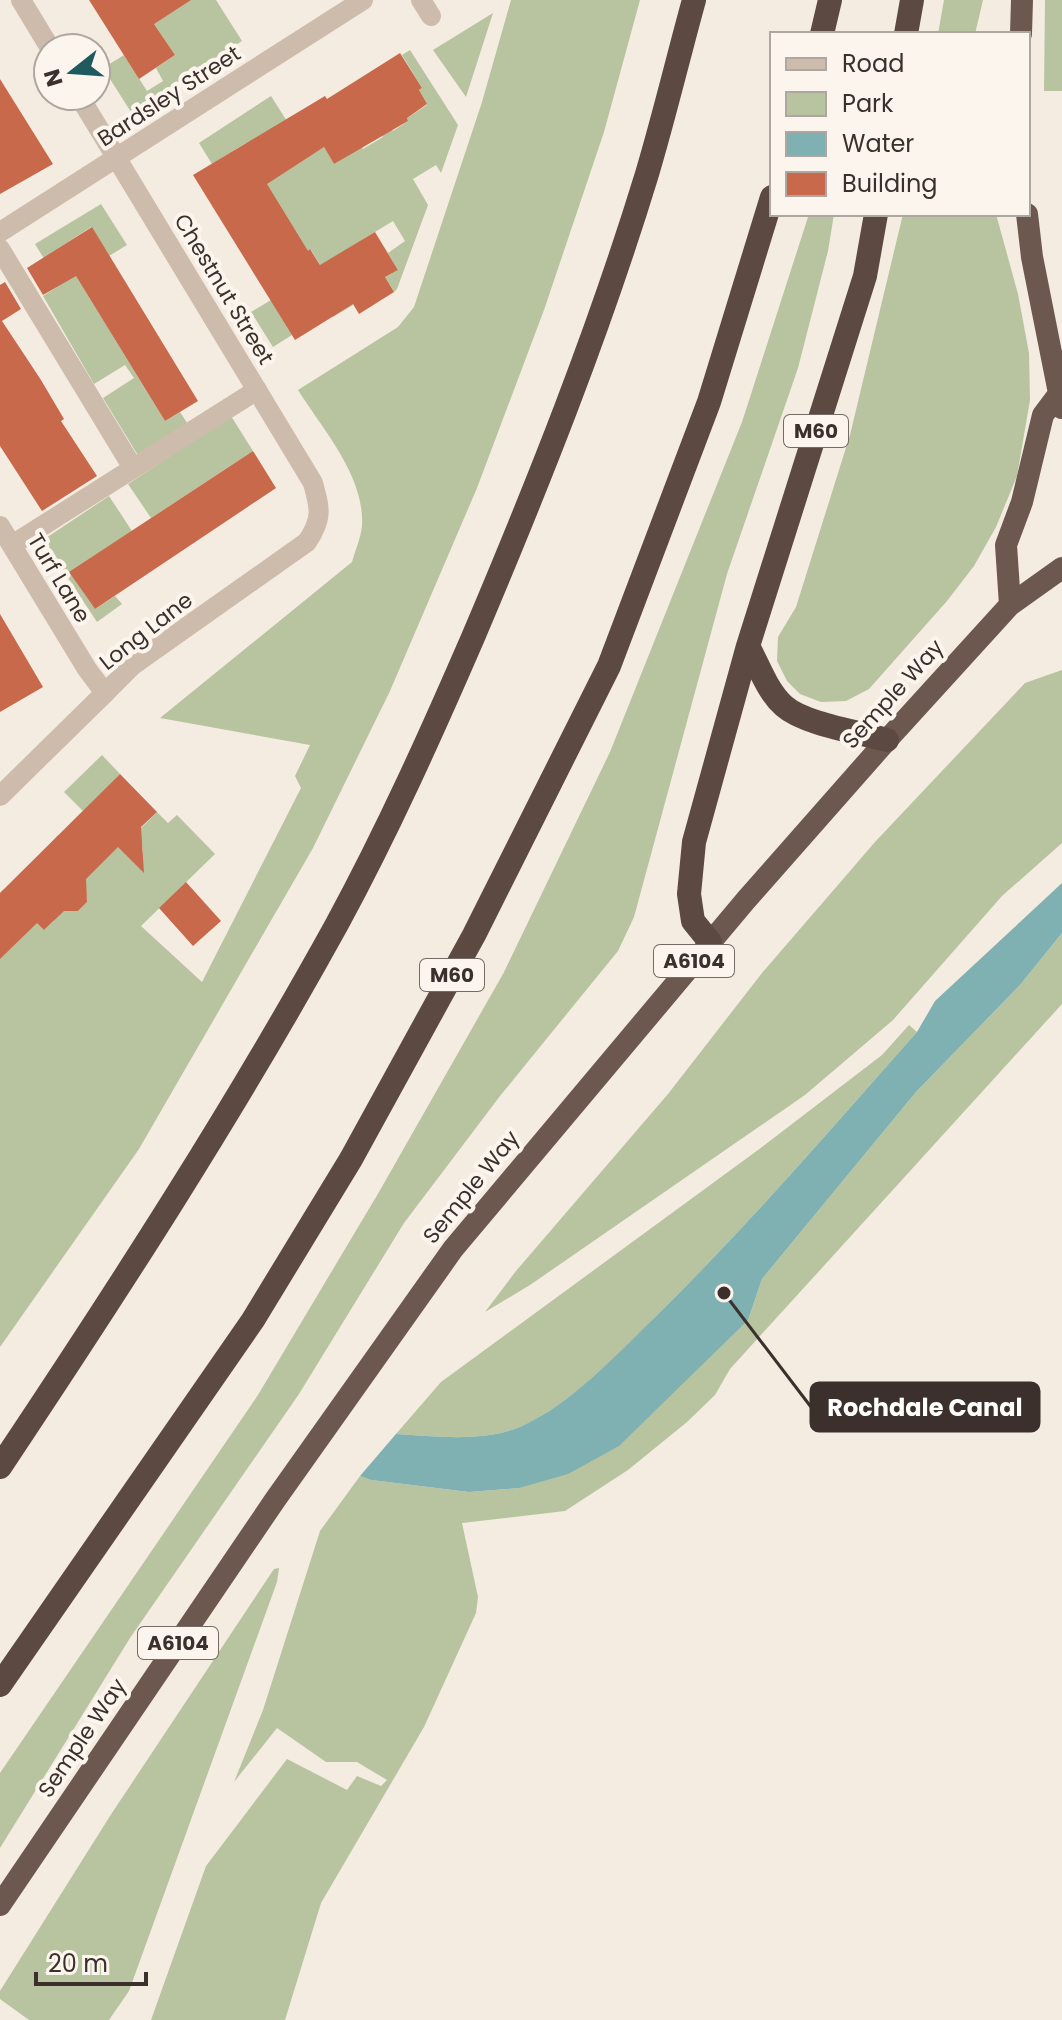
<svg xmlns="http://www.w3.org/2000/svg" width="1062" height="2020" font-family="Poppins,sans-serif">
	<rect width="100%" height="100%" fill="#f4ebe1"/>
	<path fill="#b8c4a0" d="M148 0H216L242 41 131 112 103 68 124 55 147 91 163 81 156 68 175 55 154 24Z
		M511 0H640L604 132 544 310 477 488 390 691 313 848 139 1149 0 1347V893L4 889 44 930 54 921 47 913 62 899 78 911 87 902V897L77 888 50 844 58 835 93 870 118 846 137 857 143 852 142 844 134 835 157 812 168 823 177 815 215 854 141 926 202 982 301 788 295 776 310 745 160 718 352 562C355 551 361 537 362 526 365 476 323 430 298 390L398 327 414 307 482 102Z
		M944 0H983L975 34H938Z
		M1045 0H1062V91H1044Z
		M493 13 466 97 433 50Z
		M410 50 458 125 441 173 436 165 413 179 428 205 397 289 394 292 385 277 398 270 388 253 405 241 393 221 362 240 348 297 353 305 333 317 322 299 336 290 311 250 295 258 265 207 260 167 246 143 212 164 199 143 271 96 309 156 324 147 334 164 358 149 352 131 363 149 383 137 372 118 380 112 393 131 408 121 407 118 427 105 419 90 422 88 402 55Z
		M101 204 127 245 109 256 91 227 59 248 165 421 180 412 189 426 139 457 103 398 134 378 125 365 94 384 43 296 60 285 35 244Z
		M809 214H834L828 251 798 368 727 574 634 917 618 951 500 1096 404 1223 299 1394 130 1638 0 1848V1773L258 1395 379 1192 503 974 610 752 742 422Z
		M903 214H996L1018 294 1029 353 1030 400 1017 476 996 527 974 566 947 601 869 689 846 701 821 702 800 694 787 681 777 661 778 637 796 607 850 435Z
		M271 300 292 335 273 347 251 312Z
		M231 416 253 451 151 518 128 484Z
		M109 496 132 531 70 573 95 609 115 596 122 604 97 622 43 540Z
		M1062 670V843L1002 896 893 1020 805 1095 530 1285 485 1312 516 1271 668 1094 762 973 875 842 1025 683Z
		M102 755 120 774 83 811 64 792Z
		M1062 933V1004L730 1369 715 1395 687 1422 628 1470 565 1511 462 1523 478 1597 476 1613 424 1727 321 1903 285 2020H151L206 1866 287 1759 347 1790 357 1776 381 1786 387 1780 357 1762H326L277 1728 234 1782 263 1710 320 1531 360 1476 371 1480 469 1492 519 1488 748 1320 762 1279 916 1092 1020 985Z
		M909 1025 917 1032C831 1129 746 1228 653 1319 614 1357 573 1403 522 1426 484 1443 436 1436 396 1434L441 1382 758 1150 882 1055Z
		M279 1568 277 1582 129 1991 109 2020H29L0 1999V1991L110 1816 274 1569Z"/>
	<path fill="#7fb0b2" d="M1062 883V933L1020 985 916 1092 762 1279 748 1320 619 1446 568 1474 519 1488 469 1492 371 1480 360 1476 396 1434C436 1436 484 1443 522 1426 571 1404 615 1356 653 1319 746 1228 831 1129 917 1032L935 1001Z"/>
	<path fill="#c8694b" d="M89 0H191L154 24 175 55 139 79Z
		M400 53 422 88 419 90 427 104 407 118 408 121 334 164 324 147 267 184 308 251 310 249 320 265 375 232 398 270 385 277 394 292 359 314 353 304 295 340 193 175 325 96 327 99Z
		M0 79 53 164 0 194Z
		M92 227 198 401 165 421 76 276 43 295 27 268Z
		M5 282 21 309 2 321 41 380 64 419 61 421 97 476 42 511 0 446V285Z
		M253 451 276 488 95 609 69 572Z
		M0 614 43 687 0 712Z
		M120 774 157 812 141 827 144 873 118 847 86 879 87 902 78 911H64L44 930 37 923 0 959V893Z
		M186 882 221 921 193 946 159 908Z"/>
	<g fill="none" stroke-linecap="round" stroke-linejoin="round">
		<path stroke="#cdbbac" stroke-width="20" d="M0 249 133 468
			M12 545 257 390"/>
		<path stroke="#cdbbac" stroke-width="20" d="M21 0 50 48
			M421 0 431 16
			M79 96 313 483C320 509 323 518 307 542L133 665 105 693
			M0 232 363 0"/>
		<path stroke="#cdbbac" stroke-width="20" d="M0 526 87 669 105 693 0 796"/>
		<path stroke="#6c584f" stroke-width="22" d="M1021 34 1022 0
			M1027 214 1032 257 1062 408
			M1010 605 1006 545 1022 502 1043 415 1058 395
			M0 1905 275 1500 453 1249 746 900 887 740 1010 605 1062 568"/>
		<path stroke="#5c4a42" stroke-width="24" d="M822 34 830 0
			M906 34 912 0
			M748 646C759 666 767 691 784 706 804 724 859 732 887 740
			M710 942 693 921 689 894 694 842 748 646 865 276 876 214
			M0 1467C118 1290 234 1111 337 924 388 830 432 732 474 635 538 484 599 331 647 174 664 117 678 58 694 0
			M0 1685 253 1320 351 1159 474 935 609 666 709 402 772 197"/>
	</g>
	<g text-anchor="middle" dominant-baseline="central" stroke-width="8" stroke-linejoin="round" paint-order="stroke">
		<g fill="#fbf5ee" stroke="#756b66" stroke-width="2">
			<rect x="784" y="415" width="64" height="32" rx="6"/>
			<rect x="654" y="945" width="80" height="32" rx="6"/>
			<rect x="420" y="959" width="64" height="32" rx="6"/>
			<rect x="138" y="1627" width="80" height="32" rx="6"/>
		</g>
		<g font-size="20" font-weight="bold" fill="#3b302b">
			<text x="816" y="431">M60</text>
			<text x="694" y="961">A6104</text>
			<text x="452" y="975">M60</text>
			<text x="178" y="1643">A6104</text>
		</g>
		<g font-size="22" fill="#3b302b" stroke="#fbf5ee">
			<text transform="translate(169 96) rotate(-33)">Bardsley Street</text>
			<text transform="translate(224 289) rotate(59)">Chestnut Street</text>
			<text transform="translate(59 578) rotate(59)">Turf Lane</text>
			<text transform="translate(146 631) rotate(-38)">Long Lane</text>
			<text transform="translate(893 694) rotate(-48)">Semple Way</text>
			<text transform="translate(471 1187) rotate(-51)">Semple Way</text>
			<text transform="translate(82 1738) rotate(-56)">Semple Way</text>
		</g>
	</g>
	<path fill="none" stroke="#3b302b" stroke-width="3" d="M724 1293L811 1407"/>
	<circle fill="#3b302b" stroke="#fbf5ee" stroke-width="3" cx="724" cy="1293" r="8"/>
	<rect fill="#3b302b" stroke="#3b302b" stroke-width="3" x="811" y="1383" width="228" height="48" rx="8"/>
	<g font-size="24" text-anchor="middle" font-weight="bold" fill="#fff">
		<text x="925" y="1416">Rochdale Canal</text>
	</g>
	<rect x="770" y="32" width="260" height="184" fill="#fbf5ee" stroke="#aea6a0" stroke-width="2"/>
	<rect x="786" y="58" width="40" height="12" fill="#cdbbac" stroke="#aea6a0" stroke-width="2"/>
	<text x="842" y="72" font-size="24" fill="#3b302b">Road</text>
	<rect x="786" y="92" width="40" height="24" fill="#b8c4a0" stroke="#aea6a0" stroke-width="2"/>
	<text x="842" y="112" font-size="24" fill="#3b302b">Park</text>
	<rect x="786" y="132" width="40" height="24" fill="#7fb0b2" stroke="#aea6a0" stroke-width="2"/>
	<text x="842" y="152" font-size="24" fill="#3b302b">Water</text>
	<rect x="786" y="172" width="40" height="24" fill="#c8694b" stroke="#aea6a0" stroke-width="2"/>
	<text x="842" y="192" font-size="24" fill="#3b302b">Building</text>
	<g transform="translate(72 72) rotate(253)"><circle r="38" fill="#fbf5ee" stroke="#aea6a0" stroke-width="2"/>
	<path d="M0-6L14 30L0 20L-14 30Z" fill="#1f5a5e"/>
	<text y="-12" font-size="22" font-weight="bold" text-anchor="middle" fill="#3b302b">N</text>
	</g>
	<path d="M36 1972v12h110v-12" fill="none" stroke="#3b302b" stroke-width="4"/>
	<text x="48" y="1972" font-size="24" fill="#3b302b" stroke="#fbf5ee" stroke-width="6" paint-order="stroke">20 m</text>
</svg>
